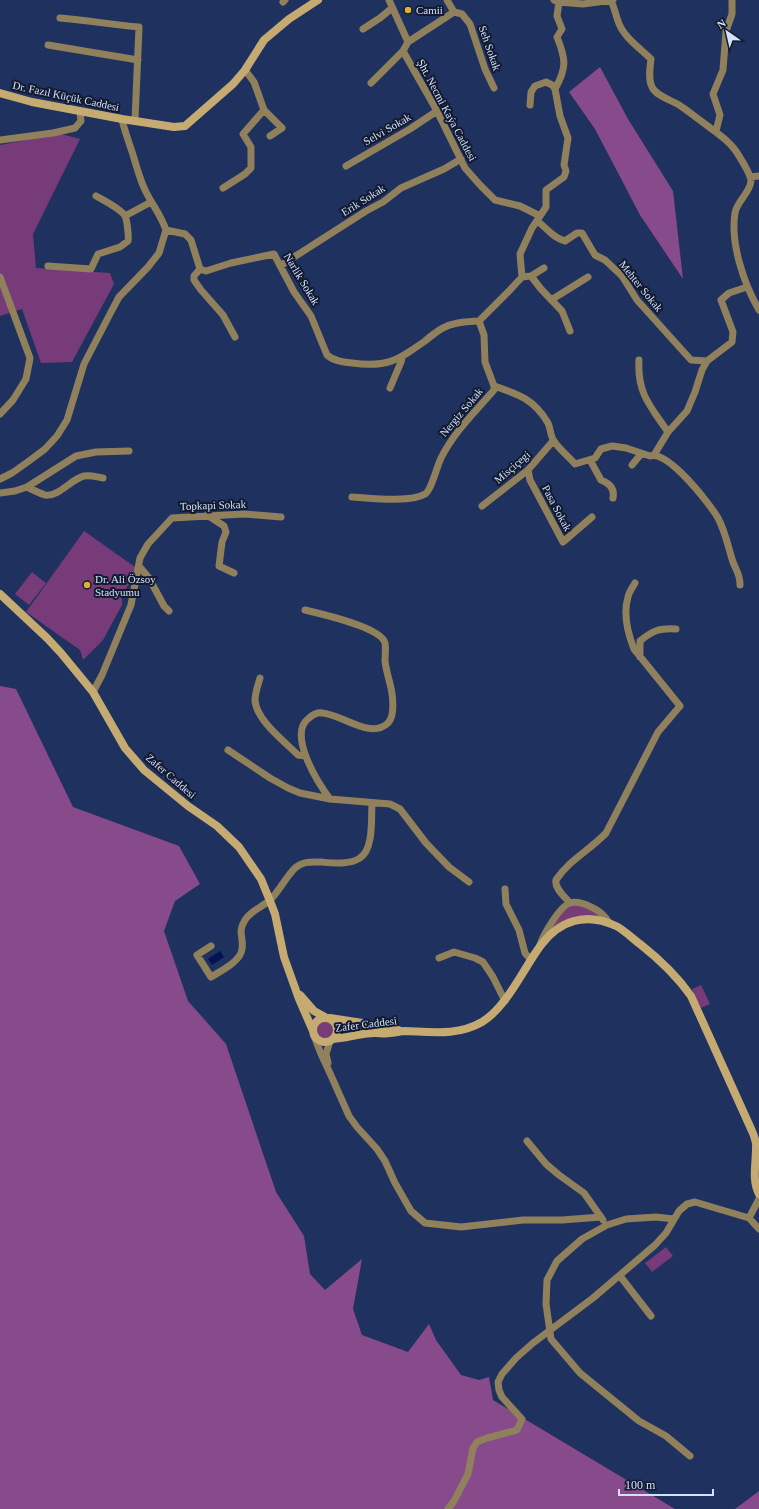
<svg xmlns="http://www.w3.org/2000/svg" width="759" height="1509" font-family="Georgia,serif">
	<rect width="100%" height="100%" fill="#1f315e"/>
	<path fill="#763b78" d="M61 134 80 139 33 234 36 268 110 273 114 284 72 362 41 363 22 309 0 316V145L52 135Z
		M84 531 135 567 136 574 121 596 122 599V605L103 640 83 660 80 650 26 612Z
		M32 572 46 583 29 605 15 594Z
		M572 905H579L603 917C583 912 567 916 550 929L564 911Z
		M701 985 710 1004 701 1008 692 989Z
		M315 1030a10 10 0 1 1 20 0a10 10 0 1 1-20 0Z
		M666 1247 673 1256 652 1272 645 1263Z"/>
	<path fill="#874a8a" d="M600 67 628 119 673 191 683 279 640 215 595 129 569 92Z
		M0 686 16 689 73 807 179 846 200 884 175 901 164 931 188 1001 226 1044 276 1192 304 1236 310 1274 325 1290 362 1259 353 1309 362 1335 408 1352 429 1324 436 1340 461 1375 479 1380 489 1377 493 1400 675 1509H0Z
		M759 1491V1509H735Z"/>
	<path fill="#041153" d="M220 951 224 957 212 965 208 959Z"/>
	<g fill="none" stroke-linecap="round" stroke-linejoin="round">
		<path stroke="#90805c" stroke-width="7" d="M389 0 408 42 403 51 437 111 465 168 480 185 495 200 520 206 540 216
			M447 0 454 12 462 14 470 24 485 69 494 88
			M554 0 558 2 583 4 613 0
			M611 1C615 9 615 13 618 21 623 37 640 48 651 59 650 68 648 79 652 87 656 96 671 100 679 105 687 110 694 116 701 121 714 131 731 141 739 156 742 161 751 175 751 181 750 193 737 201 735 213 730 243 744 284 759 310
			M283 2 285 0
			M60 18C87 20 113 25 139 27L135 120
			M363 29 380 18 392 8
			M408 42 454 12
			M48 45 138 60
			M245 70 254 82 264 110 282 128 270 136
			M371 83 403 51
			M555 89C567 68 566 59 557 37L562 29 557 16 559 2
			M122 119C124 129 127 136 130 146 136 162 138 176 146 192 153 206 161 215 166 230L185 234 191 240 200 269 206 271 231 263 274 254 294 292 311 316 327 355C334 361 343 362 352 363 387 368 398 360 425 341 431 336 437 331 443 328 454 322 466 322 479 321
			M716 131 720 115 713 94 723 70 726 31 732 14V0
			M0 140 53 133 75 128 81 121 80 112
			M346 166 410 129 437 111
			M750 177 759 176
			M223 188 245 174 251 168V147L243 134 264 110
			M125 216 151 202
			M537 221C547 228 553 238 565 241L577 233H582L595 255 605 260 622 276 637 300 691 360 707 361
			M48 266 91 269 98 254 120 247 128 241C129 237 127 220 125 216 121 209 103 200 96 196
			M280 266 366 211 383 202 401 188 444 169 461 159
			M200 269 194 276V280L201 290 223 315 235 337
			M531 276 544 268
			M0 277 30 358 26 379 13 400 0 414
			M522 277 531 276 541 289 562 311 570 331
			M551 300 588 277
			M479 321 484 335 485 362 494 386C518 394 534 399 548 423 551 429 550 436 554 441 558 448 569 457 575 464L595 458 601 449 612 446 626 448 650 456C668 450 710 504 718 518 725 531 728 546 732 559 735 570 740 572 740 585
			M479 321 510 290 522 277 520 254 532 228 546 207V190L564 177 566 171 564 165 568 138 560 116 555 89 552 85 546 82 535 86 531 92 530 105
			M639 360C637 393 650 406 668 432
			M390 388 401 362 402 358
			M654 455 668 432 687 411 695 392 702 370 707 361 732 342 733 332 721 300 729 293 747 287
			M590 460 601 480C609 483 615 488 613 498
			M632 465 641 454
			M528 470 530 480 563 542 592 517
			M0 479 12 473 29 461 45 449 57 436 67 420 84 364 111 312 119 297 148 267 159 253 166 230
			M27 487C33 490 39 493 45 495 59 497 71 479 84 476 91 475 97 477 103 478
			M0 493 15 491 27 487 76 456 96 452 129 451
			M352 497C370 498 410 503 425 494 431 491 437 466 441 458 454 432 475 412 494 390V386
			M482 506 528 470 553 441
			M207 515 224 526 226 532 222 542 219 566 234 573
			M139 566 149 578 164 606 169 611
			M305 610C321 614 381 627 385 643 386 648 385 656 385 661 386 670 389 679 391 688 393 697 395 716 388 723 370 740 342 714 322 713 318 712 312 715 309 718 287 734 318 783 330 799
			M640 657V641C653 630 660 628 676 629
			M260 678C258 685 255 693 255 700 256 720 284 741 298 755L305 756
			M93 692 102 675 131 605 140 558 148 544 172 518 244 514 281 517
			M228 750 270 778 288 788 300 793 330 799 390 804 400 809 426 843 449 867 469 882
			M505 889 506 904 519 930 525 953 531 960
			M570 903C565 897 554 888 556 880 569 860 590 850 606 833L658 732 680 706 634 649C628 634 623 614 628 597 629 592 632 588 635 583
			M540 945C543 935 560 906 570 903 577 901 586 904 591 907 600 911 605 915 609 923
			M211 946 197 955 211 977C221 971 241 961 242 949 244 936 237 933 245 920 250 911 262 907 269 901 279 892 285 878 295 868 303 861 311 862 321 862 332 863 350 865 360 858 374 849 371 818 372 803
			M439 958 454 952 475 958 483 962 493 977 505 1001
			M314 1036 321 1054 329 1071 349 1116 357 1127 377 1149 385 1161 395 1183 411 1211 425 1223 461 1227 523 1220H562L601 1217
			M328 1063 326 1054 330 1041
			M527 1141 546 1164 559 1175 584 1193 603 1220
			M749 1218 759 1199
			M749 1218 759 1229
			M674 1219 656 1217 626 1219 607 1225 582 1239 557 1261 547 1280 546 1304 551 1339 580 1373 639 1421 666 1436 690 1456
			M620 1276 651 1316
			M448 1509 454 1501 468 1474 473 1448 477 1442 487 1438 517 1430 522 1419 502 1397 499 1390 498 1382 502 1374 516 1358 533 1343 593 1298 655 1245 666 1233 679 1211 687 1204 695 1202 749 1218"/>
		<path stroke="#c5aa71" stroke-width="8" d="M0 93 32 102 122 119 174 127 185 126 233 84 245 70 264 40 289 19 318 0
			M0 594 47 638 61 653 93 692 125 748 144 770 188 806 217 826 239 847 261 879 270 901 275 914 284 957 299 999 313 1031
			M300 995 314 1011 325 1017
			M313 1030a12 12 0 1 1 24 0a12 12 0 1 1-24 0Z
			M330 1018 389 1027 401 1031
			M333 1039C347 1038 361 1033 375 1033 380 1033 385 1034 390 1033 395 1033 400 1031 405 1031 432 1032 458 1036 482 1022 507 1007 523 969 541 945 560 920 586 912 616 926 624 930 632 938 640 944 659 959 677 976 691 996L752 1131C754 1135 755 1139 756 1143 757 1160 751 1179 759 1194"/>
	</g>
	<g fill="#e0b034" stroke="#121a2f" stroke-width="1.5">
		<circle cx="408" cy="10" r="4"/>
		<circle cx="87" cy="585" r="4"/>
	</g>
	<g text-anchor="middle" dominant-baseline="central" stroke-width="4" stroke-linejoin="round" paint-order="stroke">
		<g font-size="11" fill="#d3e1fd" stroke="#121a2f" text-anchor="start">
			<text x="416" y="10">Camii</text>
			<text x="95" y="579">Dr. Ali Özsoy<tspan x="95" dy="13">Stadyumu</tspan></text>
		</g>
		<g font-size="11" fill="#d3e1fd" stroke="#121a2f">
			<text transform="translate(490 48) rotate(71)">Seh Sokak</text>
			<text transform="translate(66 96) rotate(12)">Dr. Fazıl Küçük Caddesi</text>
			<text transform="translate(447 110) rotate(62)">Şht. Necmi Kaýa Caddesi</text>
			<text transform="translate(387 129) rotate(-30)">Selvi Sokak</text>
			<text transform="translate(363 200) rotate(-32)">Erik Sokak</text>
			<text transform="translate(302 279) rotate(59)">Narlik Sokak</text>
			<text transform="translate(641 286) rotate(51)">Mehter Sokak</text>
			<text transform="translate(461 412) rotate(-50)">Nergiz Sokak</text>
			<text transform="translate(512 467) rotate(-41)">Misçiçegi</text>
			<text transform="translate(213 505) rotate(-2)">Topkapi Sokak</text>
			<text transform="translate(557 508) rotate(62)">Pasa Sokak</text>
			<text transform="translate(171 776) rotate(41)">Zafer Caddesi</text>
			<text transform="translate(366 1024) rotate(-7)">Zafer Caddesi</text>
		</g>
	</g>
	<g transform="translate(727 32) rotate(326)" stroke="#121a2f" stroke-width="3" paint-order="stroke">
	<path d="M0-3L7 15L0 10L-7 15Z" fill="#d3e1fd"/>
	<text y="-6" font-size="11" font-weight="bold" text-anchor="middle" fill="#d3e1fd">N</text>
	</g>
	<path d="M619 1489v6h94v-6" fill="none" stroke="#d3e1fd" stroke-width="2"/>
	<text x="625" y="1489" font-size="12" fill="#d3e1fd" stroke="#121a2f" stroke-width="3" paint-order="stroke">100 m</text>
</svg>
